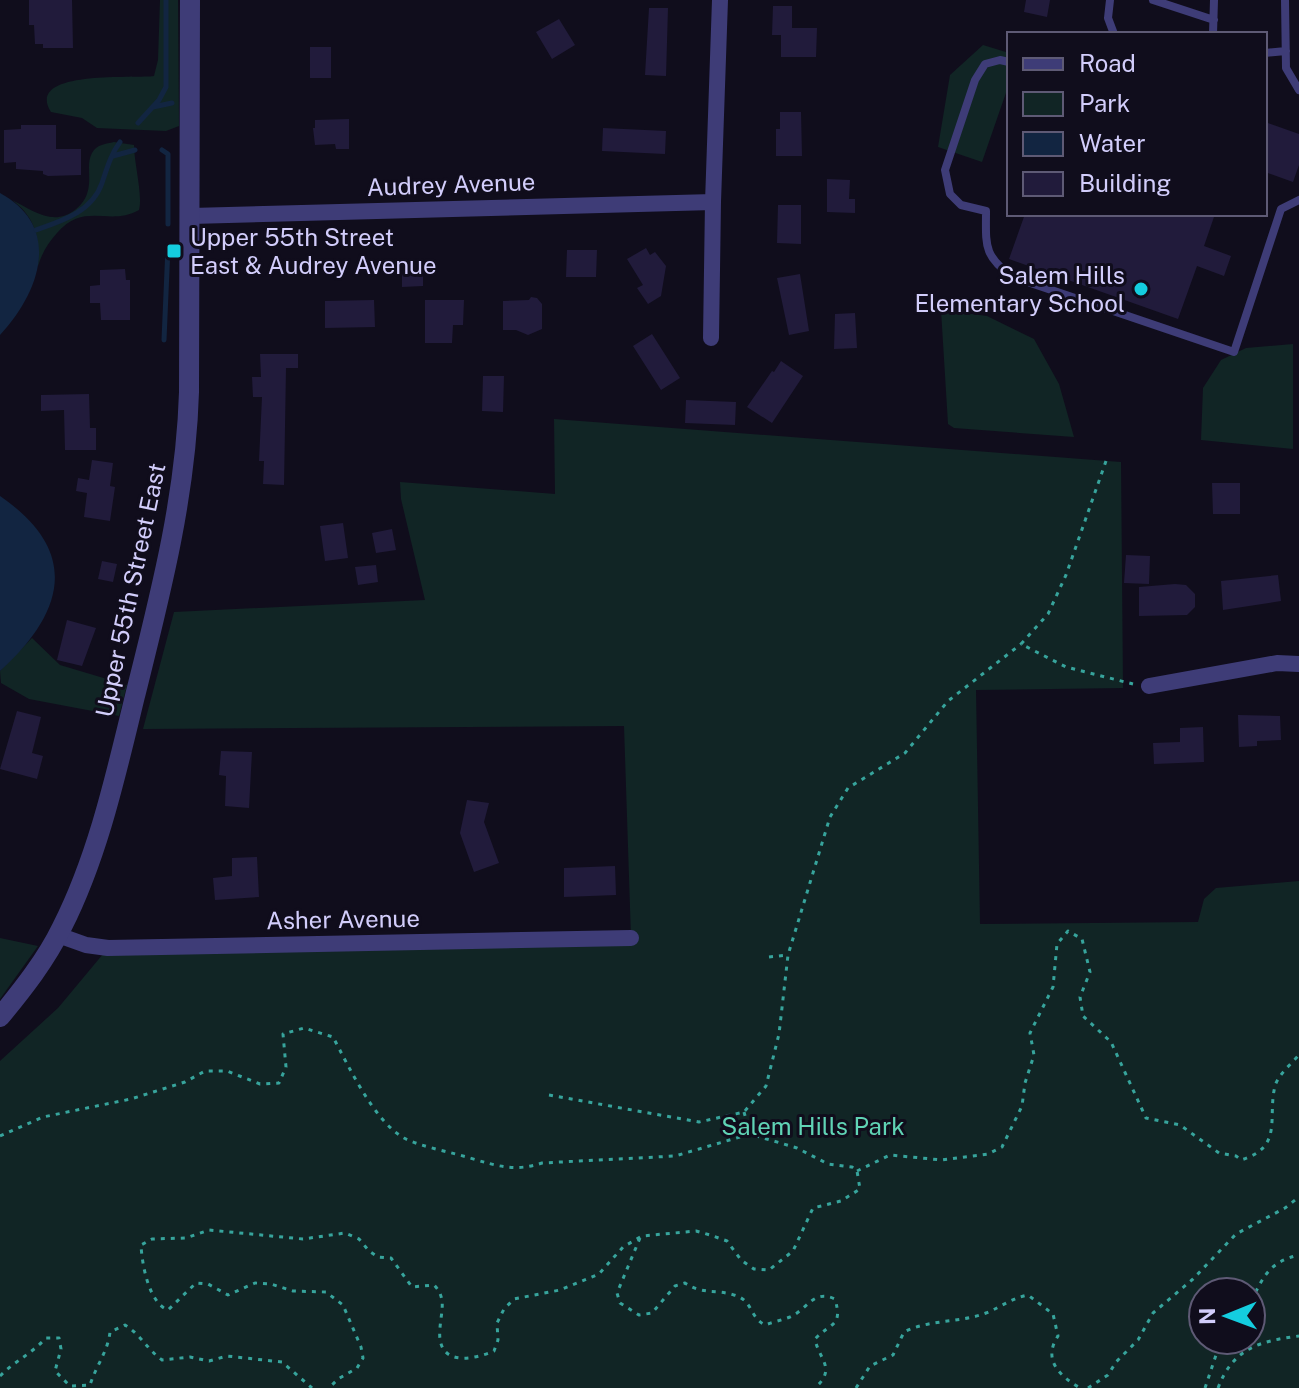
<svg xmlns="http://www.w3.org/2000/svg" width="1299" height="1388" font-family="'Public Sans',sans-serif">
	<rect width="100%" height="100%" fill="#100d1c"/>
	<path fill="#112525" fill-rule="evenodd" d="M160 0H178L179 126 166 131 97 128 82 118 51 112C24 69 135 79 154 76L158 60Z
		M983 45 1009 53V84L982 162 938 147 950 75Z
		M114 142 134 145C134 163 143 195 139 210 109 227 85 201 57 233 48 243 42 253 38 266 40 237 35 217 12 200 32 210 53 227 75 210 84 203 88 195 89 184 90 173 87 162 92 153 97 144 106 144 114 142Z
		M941 310 987 316 1034 339 1059 384 1074 437 954 428 948 424Z
		M1293 344V449L1201 440 1203 388 1221 360 1246 348Z
		M554 419 1121 462 1123 688 976 690 980 924 1198 922 1204 899 1216 888 1299 881V1388H0V1061L58 1008 108 948 631 937 624 726 143 729 174 612 425 600 401 499 400 482 555 494ZM1203 1292H1251V1340H1203Z
		M32 638 60 665 127 685 119 716 29 699 1 683 0 671Z
		M0 938 38 946 0 999Z"/>
	<path fill="#122541" d="M0 193C63 227 40 292 0 335Z
		M0 496C80 551 66 611 0 671Z"/>
	<g fill="none" stroke-linecap="round" stroke-linejoin="round">
		<path stroke="#122541" stroke-width="5" d="M153 107 172 103
			M138 123 159 100 166 87V0
			M162 150 168 154V224
			M113 156 135 150
			M36 230C62 221 92 212 102 183 107 168 111 154 120 142
			M164 340 168 247"/>
	</g>
	<path fill="#211b3b" d="M29 0H72L73 48H43V44H35L34 25H29Z
		M1026 0H1050L1047 17 1024 12Z
		M773 6H792V28H817L816 57H781V35H772Z
		M649 8H668L666 76 645 75Z
		M559 19 575 45 552 59 536 32Z
		M310 47H331V78H310Z
		M780 112H801L802 156H776V129H780Z
		M349 119V149H336L335 144 315 145 313 128H315V120Z
		M1265 122 1299 134V165L1293 182 1265 172Z
		M21 125H56V149H81V175L48 176 43 174V171L16 169V162L4 163V130L21 129Z
		M603 128 666 131 665 154 602 151Z
		M827 179 850 180 849 199H855V213L827 212Z
		M778 205H801V244L777 243Z
		M1025 214H1215L1204 246 1231 256 1224 276 1197 266 1178 319 1009 259Z
		M646 248 650 255 655 252 666 266 661 296 648 304 637 288 643 285 627 259Z
		M567 250H597L596 277H566Z
		M402 265H423V286L402 287Z
		M125 269 126 280H130V320H101L100 303H90V286L100 285V270Z
		M800 274 809 331 789 335 777 278Z
		M531 297 537 298 542 304V329L528 335 516 330H503V301L529 300Z
		M374 300 375 327 325 328V301Z
		M425 300H464L463 325H453L452 343H425Z
		M855 313 857 348 834 349 835 314Z
		M652 334 680 378 661 390 633 346Z
		M260 354H298V368H286L284 485 263 484 264 461H259L262 397H253L252 377H261Z
		M781 361 803 376 772 423 747 407 772 371 774 372Z
		M483 376H504L503 412 482 411Z
		M89 394 90 428H96V450H65L64 410 41 411V395Z
		M686 400 736 402 735 425 685 423Z
		M92 460 113 463 110 486 115 487 110 521 84 517 87 493 76 491 78 478 89 480Z
		M1212 483H1240V514H1213Z
		M343 523 348 558 325 561 320 526Z
		M392 529 396 550 376 553 372 533Z
		M1126 555 1150 556 1149 584 1124 583Z
		M102 561 117 564 113 582 98 579Z
		M376 565 378 582 358 585 355 567Z
		M1278 575 1281 601 1223 610 1221 581Z
		M1175 584 1186 585 1195 594V607L1187 615 1139 616V587Z
		M67 620 96 628 82 666 57 660Z
		M17 711 41 717 32 753 43 756 37 779 0 769Z
		M1238 715 1280 716 1281 740 1257 741V746L1239 747Z
		M1203 727 1204 762 1154 764 1153 743 1180 742V728Z
		M221 751 252 752 249 808 225 806 226 776 219 775Z
		M467 800 489 803 484 822 499 863 474 872 460 833Z
		M257 857 259 897 215 900 213 878 232 876V858Z
		M615 866 616 895 564 897V868Z"/>
	<g fill="none" stroke-linecap="round" stroke-linejoin="round">
		<path stroke="#37a49c" stroke-width="3" stroke-dasharray="4 6" stroke-linecap="butt" d="M1106 461 1066 575 1048 614 1021 644 1066 667 1133 684
			M769 957 788 955
			M549 1095 699 1122 744 1112 766 1086 779 1034 788 955 830 817 848 788 905 753 948 701 1021 644
			M744 1112 750 1134
			M0 1136 43 1117 131 1099 185 1082 205 1071H227L260 1084 279 1083 286 1067 283 1034 304 1028 333 1037C349 1067 374 1121 404 1138 421 1147 451 1152 470 1158 497 1166 515 1172 542 1163L675 1156 750 1134 797 1148 828 1164 852 1167 857 1171 860 1189 841 1201 813 1208 793 1251 769 1270 754 1269 741 1260 727 1241 710 1235 696 1231 642 1236 623 1247 599 1274 560 1290 514 1299 504 1309 497 1323 498 1340 494 1351C470 1361 436 1366 440 1328 441 1312 447 1298 434 1285L412 1287 391 1258 378 1257 369 1251 359 1239 345 1233 303 1239 209 1230 186 1238 152 1239 141 1245C142 1265 149 1303 168 1310L196 1283 208 1284 228 1295 255 1283 271 1284 293 1291 326 1292 343 1305 361 1347 363 1358 357 1368 338 1379 329 1388
			M857 1171 890 1155 942 1160 988 1154 1002 1147 1022 1106 1025 1083 1034 1055 1030 1033 1053 987 1057 944 1068 931 1082 939 1090 972 1080 997 1083 1016 1111 1042 1146 1118 1180 1125 1219 1153 1236 1156 1241 1160C1284 1147 1267 1118 1275 1086 1278 1075 1292 1063 1299 1055
			M640 1238 617 1293 620 1303 639 1315 652 1313 675 1286 685 1283C703 1295 716 1289 734 1295 753 1300 749 1317 765 1325 773 1322 782 1320 790 1317 808 1309 813 1289 835 1299 843 1327 831 1322 815 1339 819 1360 837 1368 815 1388
			M1251 1301C1264 1276 1269 1262 1299 1255
			M0 1376C16 1360 30 1355 46 1338H59L61 1349 55 1371 70 1386 90 1385C96 1366 108 1351 110 1332L125 1325C141 1335 147 1349 162 1360L190 1357 209 1361 227 1356 282 1362 312 1388
			M856 1388 870 1366 893 1355 904 1332C930 1319 960 1323 986 1313 1001 1307 1012 1298 1028 1295L1053 1314 1058 1336C1042 1360 1060 1376 1080 1388
			M1088 1388 1108 1375 1116 1362 1138 1340 1153 1313 1193 1279 1236 1234 1285 1208 1299 1197
			M1205 1388 1221 1340
			M1218 1388C1233 1348 1260 1341 1299 1336"/>
		<path stroke="#3e3c77" stroke-width="8" d="M1110 0 1108 18 1114 34
			M1153 0 1214 20
			M1285 0 1286 68 1299 90
			M1213 34 1214 0
			M1265 53 1286 51
			M1009 62 1000 60 985 64 975 80 945 170 950 194 961 205 986 211C986 245 983 256 1013 277L1234 352 1281 209 1299 200"/>
		<path stroke="#3e3c77" stroke-width="16" d="M191 216 713 202
			M711 338 713 202 720 0
			M1149 686 1277 663 1299 664
			M58 935 86 945 108 948 631 938"/>
		<path stroke="#3e3c77" stroke-width="20" d="M0 1017C23 989 46 960 62 927 98 856 116 774 135 696 160 596 186 496 189 392L190 0"/>
	</g>
	<g fill="#14cddf" stroke="#100d1c" stroke-width="3">
		<rect x="166" y="243" width="16" height="16" rx="4"/>
		<circle cx="1141" cy="289" r="8"/>
	</g>
	<g text-anchor="middle" dominant-baseline="central" stroke-width="6" stroke-linejoin="round" paint-order="stroke">
		<g font-size="24" fill="#d2cdfb" stroke="#100d1c">
			<text transform="translate(451 184) rotate(-2)">Audrey Avenue</text>
			<text transform="translate(130 590) rotate(-78)">Upper 55th Street East</text>
			<text transform="translate(343 919) rotate(-1)">Asher Avenue</text>
		</g>
		<g font-size="24" fill="#d2cdfb" stroke="#100d1c" text-anchor="start">
			<text x="190" y="237">Upper 55th Street<tspan x="190" dy="28">East &amp; Audrey Avenue</tspan></text>
			<text x="1125" y="275" text-anchor="end">Salem Hills<tspan x="1125" dy="28">Elementary School</tspan></text>
		</g>
		<g font-size="24" fill="#60d3b5" stroke="#100d1c">
			<text x="813" y="1126">Salem Hills Park</text>
		</g>
	</g>
	<rect x="1007" y="32" width="260" height="184" fill="#100d1c" stroke="#5e5a75" stroke-width="2"/>
	<rect x="1023" y="58" width="40" height="12" fill="#3e3c77" stroke="#5e5a75" stroke-width="2"/>
	<text x="1079" y="72" font-size="24" fill="#d2cdfb">Road</text>
	<rect x="1023" y="92" width="40" height="24" fill="#112525" stroke="#5e5a75" stroke-width="2"/>
	<text x="1079" y="112" font-size="24" fill="#d2cdfb">Park</text>
	<rect x="1023" y="132" width="40" height="24" fill="#122541" stroke="#5e5a75" stroke-width="2"/>
	<text x="1079" y="152" font-size="24" fill="#d2cdfb">Water</text>
	<rect x="1023" y="172" width="40" height="24" fill="#211b3b" stroke="#5e5a75" stroke-width="2"/>
	<text x="1079" y="192" font-size="24" fill="#d2cdfb">Building</text>
	<g transform="translate(1227 1316) rotate(269)"><circle r="38" fill="#100d1c" stroke="#5e5a75" stroke-width="2"/>
	<path d="M0-6L14 30L0 20L-14 30Z" fill="#14cddf"/>
	<text y="-12" font-size="22" font-weight="bold" text-anchor="middle" fill="#d2cdfb">N</text>
	</g>
</svg>
